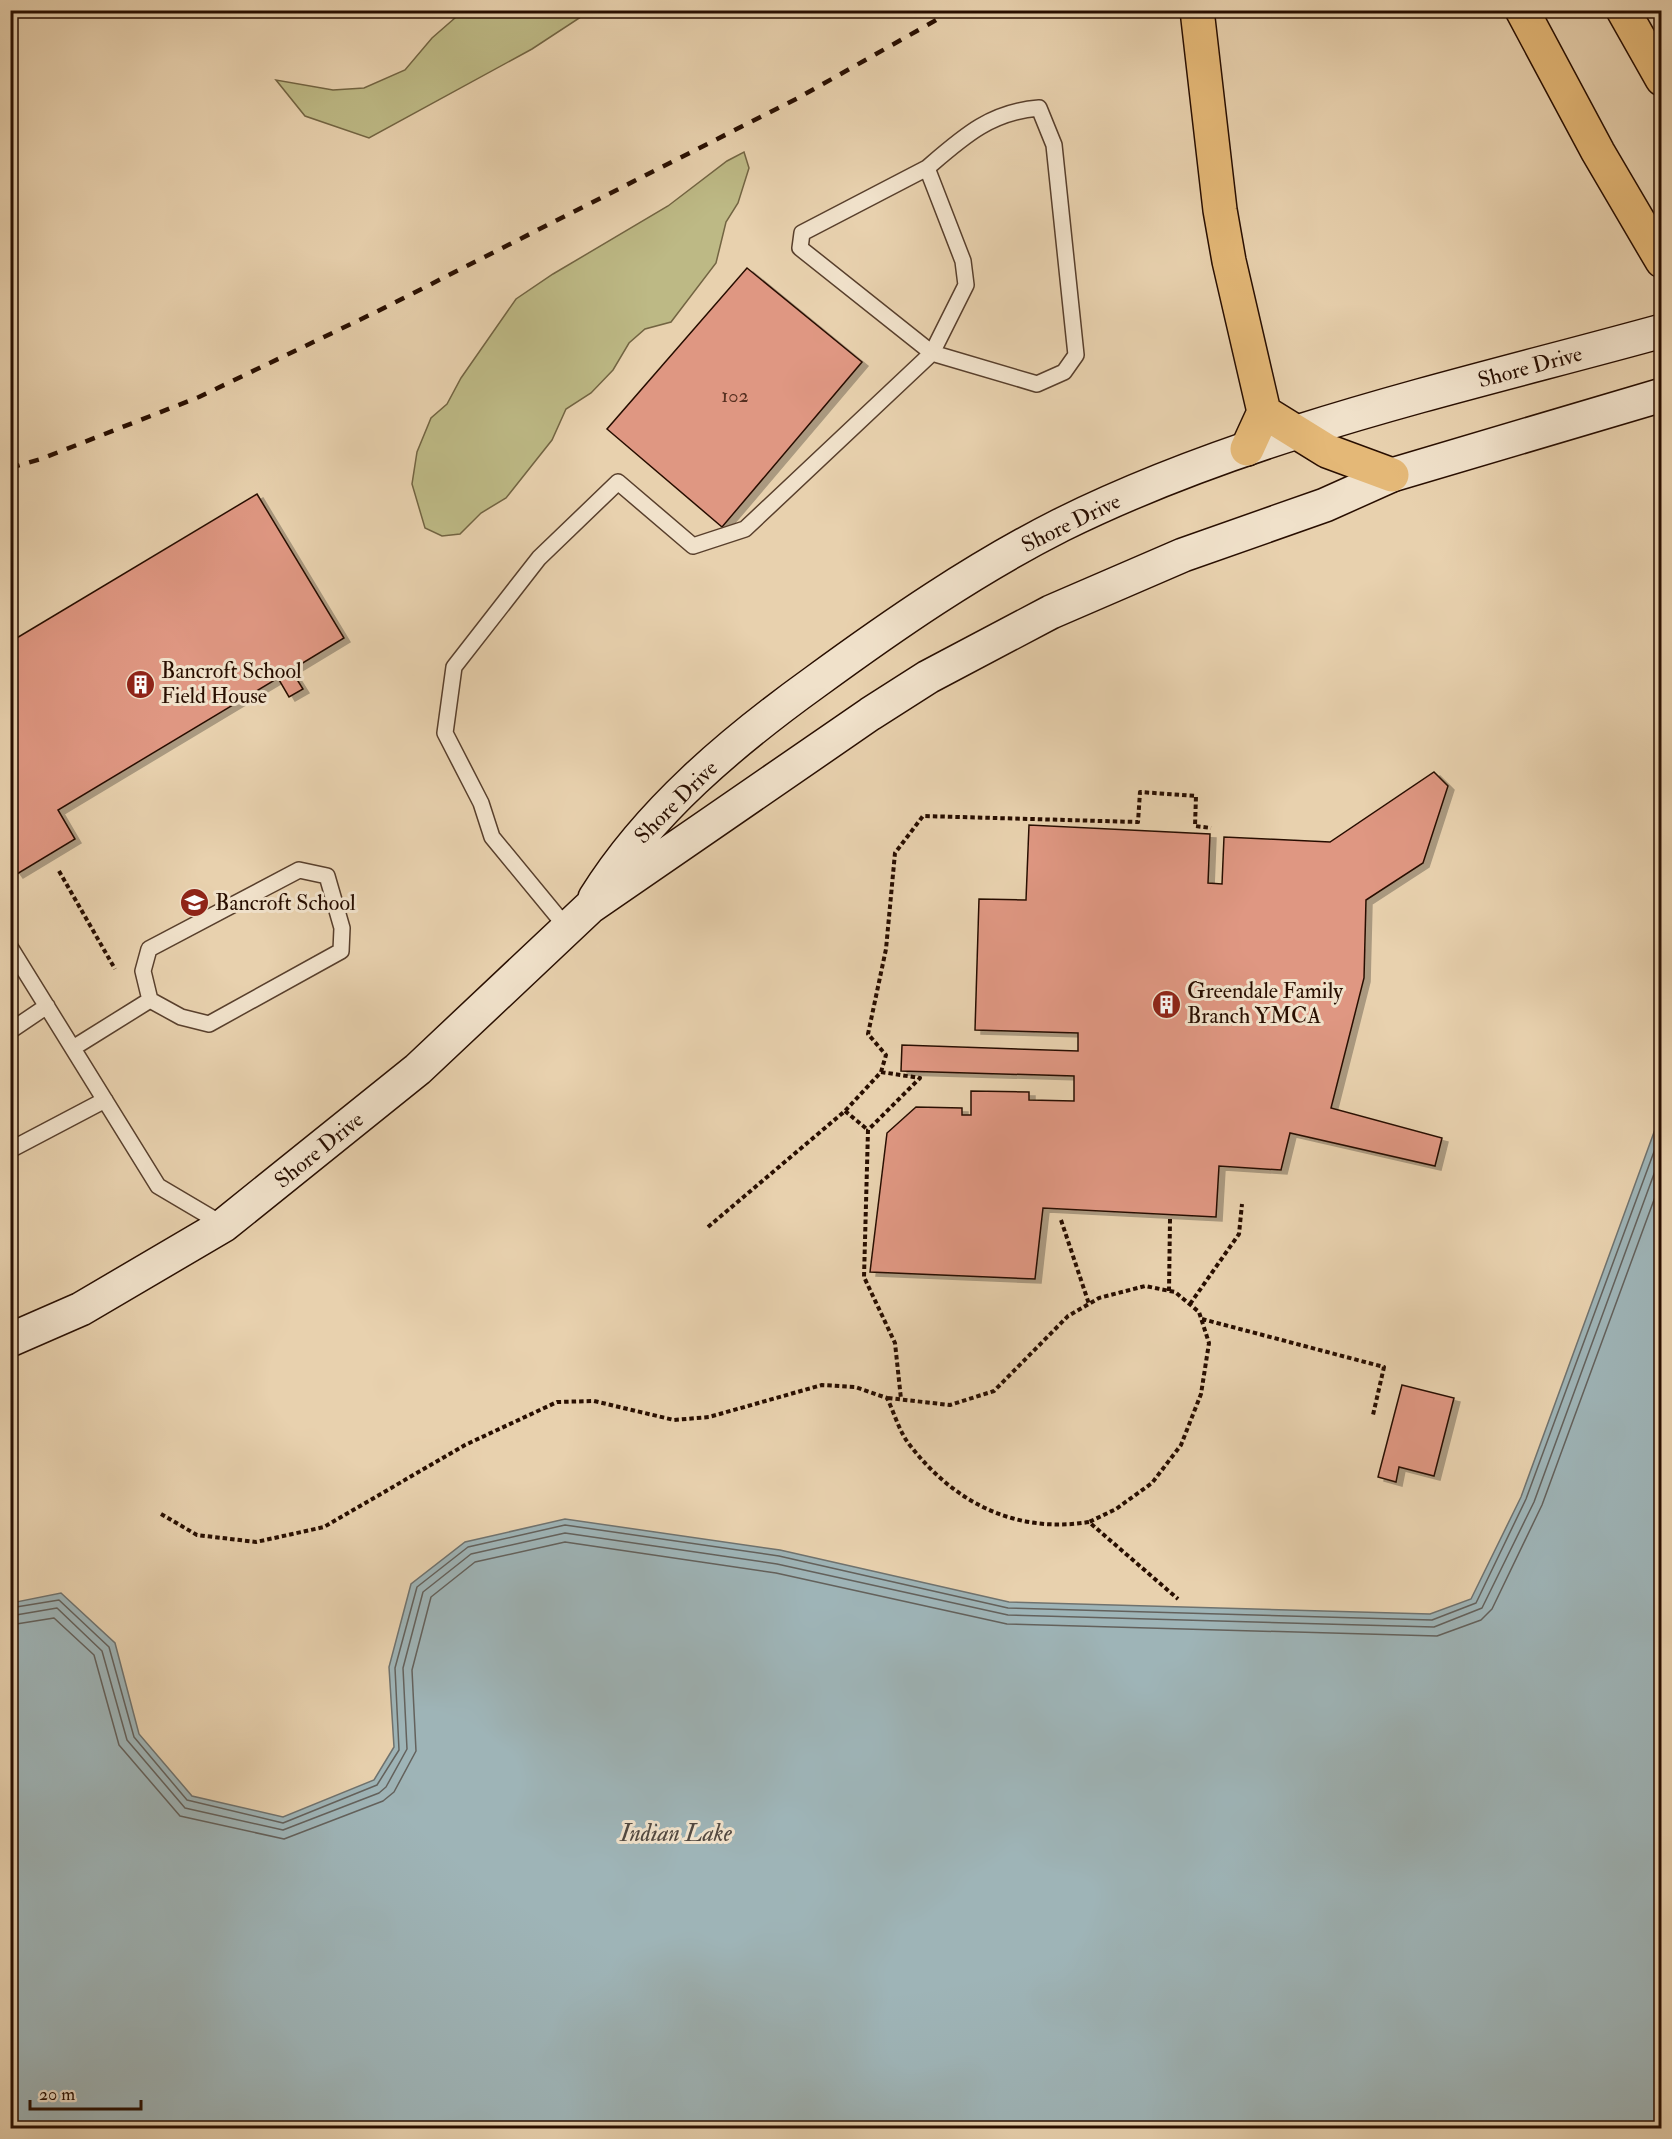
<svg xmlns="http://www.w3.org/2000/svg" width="1672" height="2139" font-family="'IM FELL Double Pica',serif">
	<defs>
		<filter id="shadow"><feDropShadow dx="6" dy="4" stdDeviation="0" flood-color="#0004"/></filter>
	</defs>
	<rect width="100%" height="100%" fill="#e8d1ae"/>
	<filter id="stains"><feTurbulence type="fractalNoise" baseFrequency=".00333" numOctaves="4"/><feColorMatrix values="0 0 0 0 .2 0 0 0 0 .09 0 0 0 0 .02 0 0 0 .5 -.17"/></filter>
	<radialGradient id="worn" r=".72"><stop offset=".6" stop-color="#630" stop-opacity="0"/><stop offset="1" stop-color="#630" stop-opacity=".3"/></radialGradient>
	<path fill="#bdb985" stroke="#726442" stroke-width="1.5" d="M463 11H590L532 49 369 138 305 116 276 80 333 90 364 88 405 70 432 38Z
		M744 152 749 168 738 203 726 222 716 263 671 322 645 329 629 343 613 370 591 393 566 409 552 440 506 498 481 513 460 534 442 536 425 528 412 484 417 452 431 418 447 404 461 378 516 299 553 274 668 206 727 161Z"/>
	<path fill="#9eb4b7" stroke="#6f726e" stroke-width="1.5" d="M1661 1113V2128H11V1603L61 1593 115 1643 139 1734 192 1796 283 1817 374 1780 394 1747 389 1667 411 1584 465 1542 565 1519 780 1550 1009 1602 1430 1614 1471 1599 1521 1497Z"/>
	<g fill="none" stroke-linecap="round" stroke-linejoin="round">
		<path stroke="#63615c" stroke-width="1.5" d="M10 1608 59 1600 109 1647 134 1737 187 1800 283 1823 377 1785 399 1750 395 1668 417 1587 468 1547 565 1525 779 1556 1008 1608 1432 1620 1476 1603 1526 1499 1662 1130
			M10 1616 57 1608 102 1651 127 1740 185 1808 283 1830 379 1793 386 1787 407 1749 403 1668 423 1592 471 1554 565 1533 777 1564 1008 1615 1434 1627 1482 1608 1534 1502 1662 1152
			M10 1625 54 1618 94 1655 119 1745 180 1816 284 1839 383 1801 394 1792 416 1751 412 1670 431 1597 475 1562 565 1542 776 1573 1007 1624 1437 1636 1481 1620 1492 1609 1542 1505 1662 1178"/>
	</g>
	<path fill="#df9782" stroke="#280e00" stroke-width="1.5" filter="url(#shadow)" d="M747 268 862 362 722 527 607 429Z
		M257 494 344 638 291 670 303 689 289 697 278 678 58 810 75 839 17 874 10 864V642Z
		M1434 772 1448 786 1423 863 1366 900 1364 978 1331 1108 1442 1138 1435 1166 1290 1133 1281 1170 1219 1166 1216 1217 1043 1208 1035 1279 870 1272 887 1133 916 1107 962 1108V1115H971V1091L1029 1092V1100L1074 1101V1076L901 1071 902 1045 1078 1051V1033L975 1030 979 899 1026 900 1029 825 1210 834 1208 883 1222 884 1224 837 1330 842Z
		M1402 1385 1454 1398 1434 1476 1399 1467 1396 1482 1378 1477Z"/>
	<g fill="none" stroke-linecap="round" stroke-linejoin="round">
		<defs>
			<path id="service" d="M567 928 492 837 481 803 445 733 454 667 539 558 618 482 693 546 745 529 932 353 966 285 963 261 927 168 802 233 800 248 932 353 1037 384 1064 372 1076 355 1054 145 1039 108C990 112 963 137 927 168
				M10 947 158 1186 224 1225
				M10 1031 47 1006
				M73 1048 150 1000 143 971 149 949 299 870 327 876 342 928 341 951 209 1024 181 1017 150 1000
				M10 1150 105 1100"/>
			<path id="secondary" d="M595 898C649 811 733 741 815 682 893 625 974 569 1061 525 1249 432 1459 387 1662 331
				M10 1340 81 1309 224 1225 418 1069 590 907 870 714 928 677 1051 612 1183 555 1325 505 1392 475 1662 395"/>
			<path id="motorway" d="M1197 10 1220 210 1229 261 1264 412 1247 449
				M1522 10 1598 152 1662 261
				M1623 10 1662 79
				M1264 412 1327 451 1392 475"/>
		</defs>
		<use href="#service" stroke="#583f2c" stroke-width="18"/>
		<use href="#secondary" stroke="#280e00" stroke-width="36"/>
		<use href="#motorway" stroke="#280e00" stroke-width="36"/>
		<path stroke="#280e00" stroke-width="4" stroke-dasharray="4.5 3" stroke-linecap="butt" d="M59 871 115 969
			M881 1072 920 1078 868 1130 864 1277 895 1343 901 1399
			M845 1111 868 1130
			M1061 1220 1089 1304
			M708 1227 845 1111 881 1072 886 1055 868 1034 886 949 895 853 923 816 1138 822 1140 792 1196 796 1195 826 1211 828
			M1169 1291 1170 1219
			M1190 1304 1239 1234 1242 1204
			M1202 1319 1384 1367 1373 1415
			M888 1398 950 1405 994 1391 1068 1316 1099 1298 1145 1286 1175 1292 1199 1312 1209 1343 1201 1394 1181 1445 1152 1483 1116 1509 1089 1522
			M161 1514 197 1535 256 1542 324 1527 465 1445 557 1402 594 1401 674 1420 709 1417 822 1385 855 1387 887 1398C894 1412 899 1431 909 1444 953 1502 1015 1534 1089 1522L1178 1599"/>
		<use href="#service" stroke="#f0e1ca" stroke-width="15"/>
		<use href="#secondary" stroke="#f0e1ca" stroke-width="33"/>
		<use href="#motorway" stroke="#e4b877" stroke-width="33"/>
		<path stroke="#280e00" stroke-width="4.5" stroke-dasharray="10 10" stroke-linecap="butt" d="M10 468 41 459 199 397 378 311 798 98 954 10"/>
	</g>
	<defs>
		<symbol id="building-disc" viewBox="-11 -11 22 22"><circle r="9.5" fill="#8f2418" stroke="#f0e1ca"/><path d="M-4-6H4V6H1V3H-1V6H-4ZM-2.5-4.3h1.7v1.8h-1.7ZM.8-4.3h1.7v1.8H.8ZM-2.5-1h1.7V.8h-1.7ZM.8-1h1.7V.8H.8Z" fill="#fff"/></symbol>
		<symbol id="school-disc" viewBox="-11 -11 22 22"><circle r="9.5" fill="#8f2418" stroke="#f0e1ca"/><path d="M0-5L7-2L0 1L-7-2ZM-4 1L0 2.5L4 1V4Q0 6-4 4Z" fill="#fff"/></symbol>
	</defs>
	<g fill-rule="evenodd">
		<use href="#building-disc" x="124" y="668" width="33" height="33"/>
		<use href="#school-disc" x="178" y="886" width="33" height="33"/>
		<use href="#building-disc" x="1150" y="988" width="33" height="33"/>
	</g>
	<g text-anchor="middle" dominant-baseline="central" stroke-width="6" stroke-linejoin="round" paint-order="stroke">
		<g font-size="20" fill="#563020">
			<text x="735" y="395">102</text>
		</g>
		<g font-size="22" fill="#280e00" stroke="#f0e1ca">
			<text transform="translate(1530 367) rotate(-15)">Shore Drive</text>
			<text transform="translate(1071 523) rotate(-26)">Shore Drive</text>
			<text transform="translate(676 802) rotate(-45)">Shore Drive</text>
			<text transform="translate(319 1150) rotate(-39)">Shore Drive</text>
		</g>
		<g font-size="22" fill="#280e00" stroke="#f0e1ca" text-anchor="start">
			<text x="161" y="671">Bancroft School<tspan x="161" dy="25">Field House</tspan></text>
			<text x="215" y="903">Bancroft School</text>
			<text x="1187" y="991">Greendale Family<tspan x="1187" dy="25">Branch YMCA</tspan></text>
		</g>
		<g font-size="24" font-style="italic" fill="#514840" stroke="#f0e1ca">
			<text x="676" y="1833">Indian Lake</text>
		</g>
	</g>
	<rect width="1672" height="2139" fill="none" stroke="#e8d1ae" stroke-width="36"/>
	<rect x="12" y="12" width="1648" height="2115" fill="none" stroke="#280e00" stroke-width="3"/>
	<rect x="18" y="18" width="1636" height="2103" fill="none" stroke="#280e00" stroke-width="1.5"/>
	<path d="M30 2100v9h111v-9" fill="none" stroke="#280e00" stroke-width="3"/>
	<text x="39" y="2100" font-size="18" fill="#280e00" stroke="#f0e1ca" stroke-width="4.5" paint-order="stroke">20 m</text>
	<rect width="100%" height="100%" filter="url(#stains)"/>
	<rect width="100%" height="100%" fill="url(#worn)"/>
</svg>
